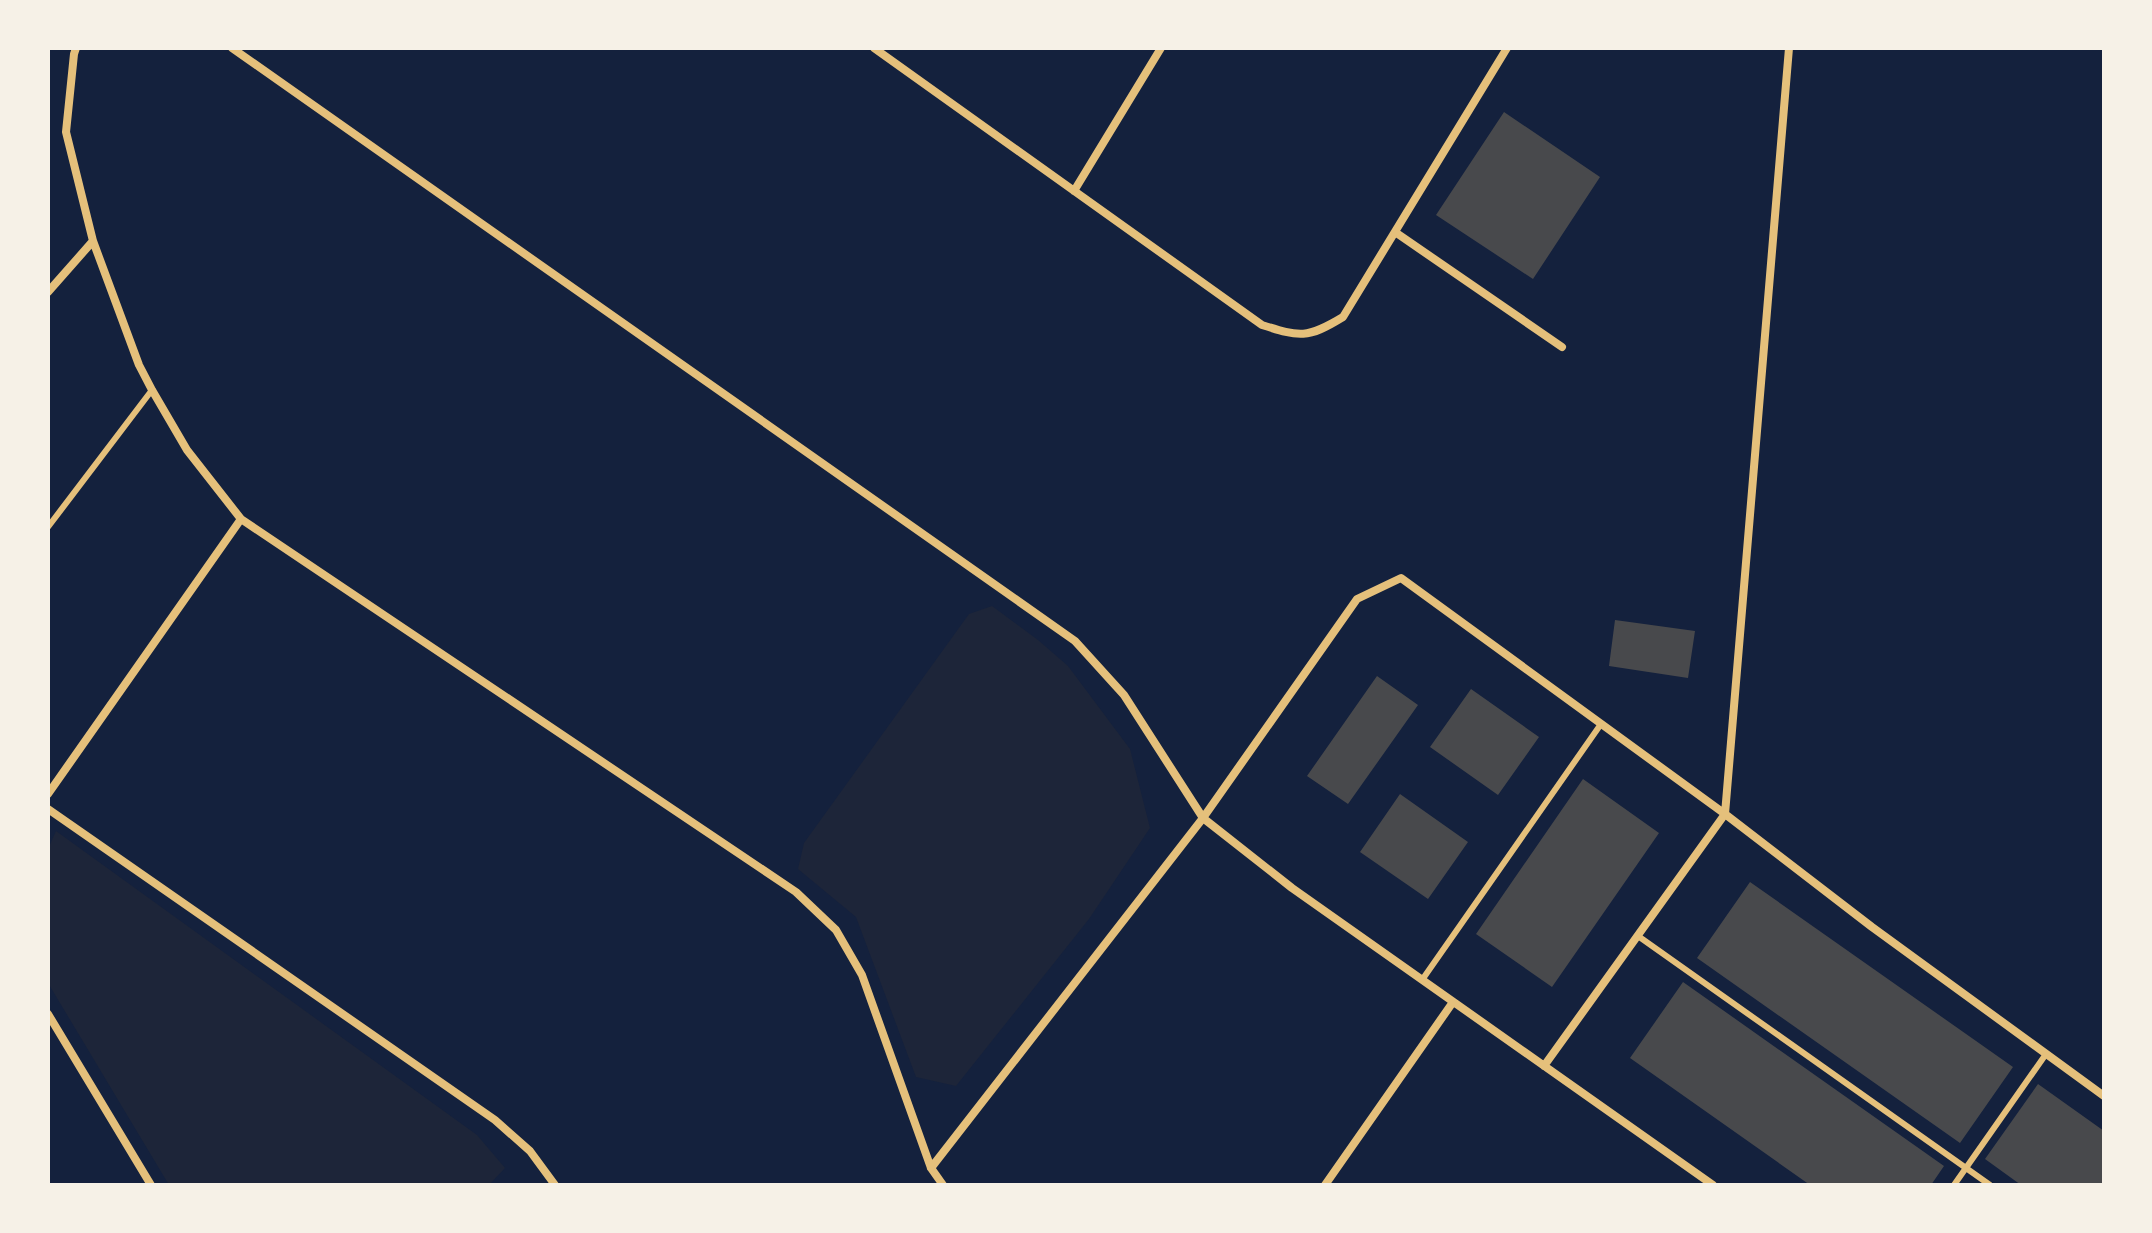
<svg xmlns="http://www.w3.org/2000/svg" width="2152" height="1233" font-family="Arial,sans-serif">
	<rect width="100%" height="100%" fill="#14213d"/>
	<path fill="#1d2539" d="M992 606 1038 640 1068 666 1130 749 1150 828 1089 919 956 1086 916 1077 856 917 798 869 804 843 969 614Z
		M56 831 477 1135 505 1168 489 1185H169L48 983V849Z"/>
	<path fill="#48494c" d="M1504 112 1600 177 1533 279 1436 215Z
		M1615 620 1695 631 1688 678 1609 666Z
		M1377 676 1418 705 1348 804 1307 776Z
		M1471 689 1539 737 1498 795 1430 747Z
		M1583 779 1659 833 1552 987 1476 934Z
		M1400 794 1468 842 1428 899 1360 852Z
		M1750 882 2013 1067 1960 1143 1697 958Z
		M1683 982 1944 1166 1931 1185H1810L1630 1058Z
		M2038 1084 2104 1131V1185H2021L1985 1159Z"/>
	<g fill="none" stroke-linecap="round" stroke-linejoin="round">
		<path stroke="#e5c07b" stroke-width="6" d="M48 527 152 390
			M1638 936 1990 1185
			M1422 980 1601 724
			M1954 1185 2046 1054"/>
		<path stroke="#e5c07b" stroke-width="8" d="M76 48 74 54 66 132 93 241 139 365 152 390 187 450 241 519 796 892 836 930 862 975 931 1168 943 1185
			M232 48 1075 641 1124 695 1203 818 1292 888 1713 1185
			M874 48 1262 325C1300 337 1307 339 1343 317L1507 48
			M1074 191 1161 48
			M1395 232 1562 347
			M48 292 93 241
			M48 794 241 519
			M48 809 495 1120 530 1151 555 1185
			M48 1014 151 1185
			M1544 1066 1725 814 1789 48
			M931 1168 1203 818 1357 599 1401 578 1725 814 1872 927 2104 1096
			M1325 1185 1453 1002"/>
	</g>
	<rect width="2152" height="1233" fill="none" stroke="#f6f1e7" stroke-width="100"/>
</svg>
